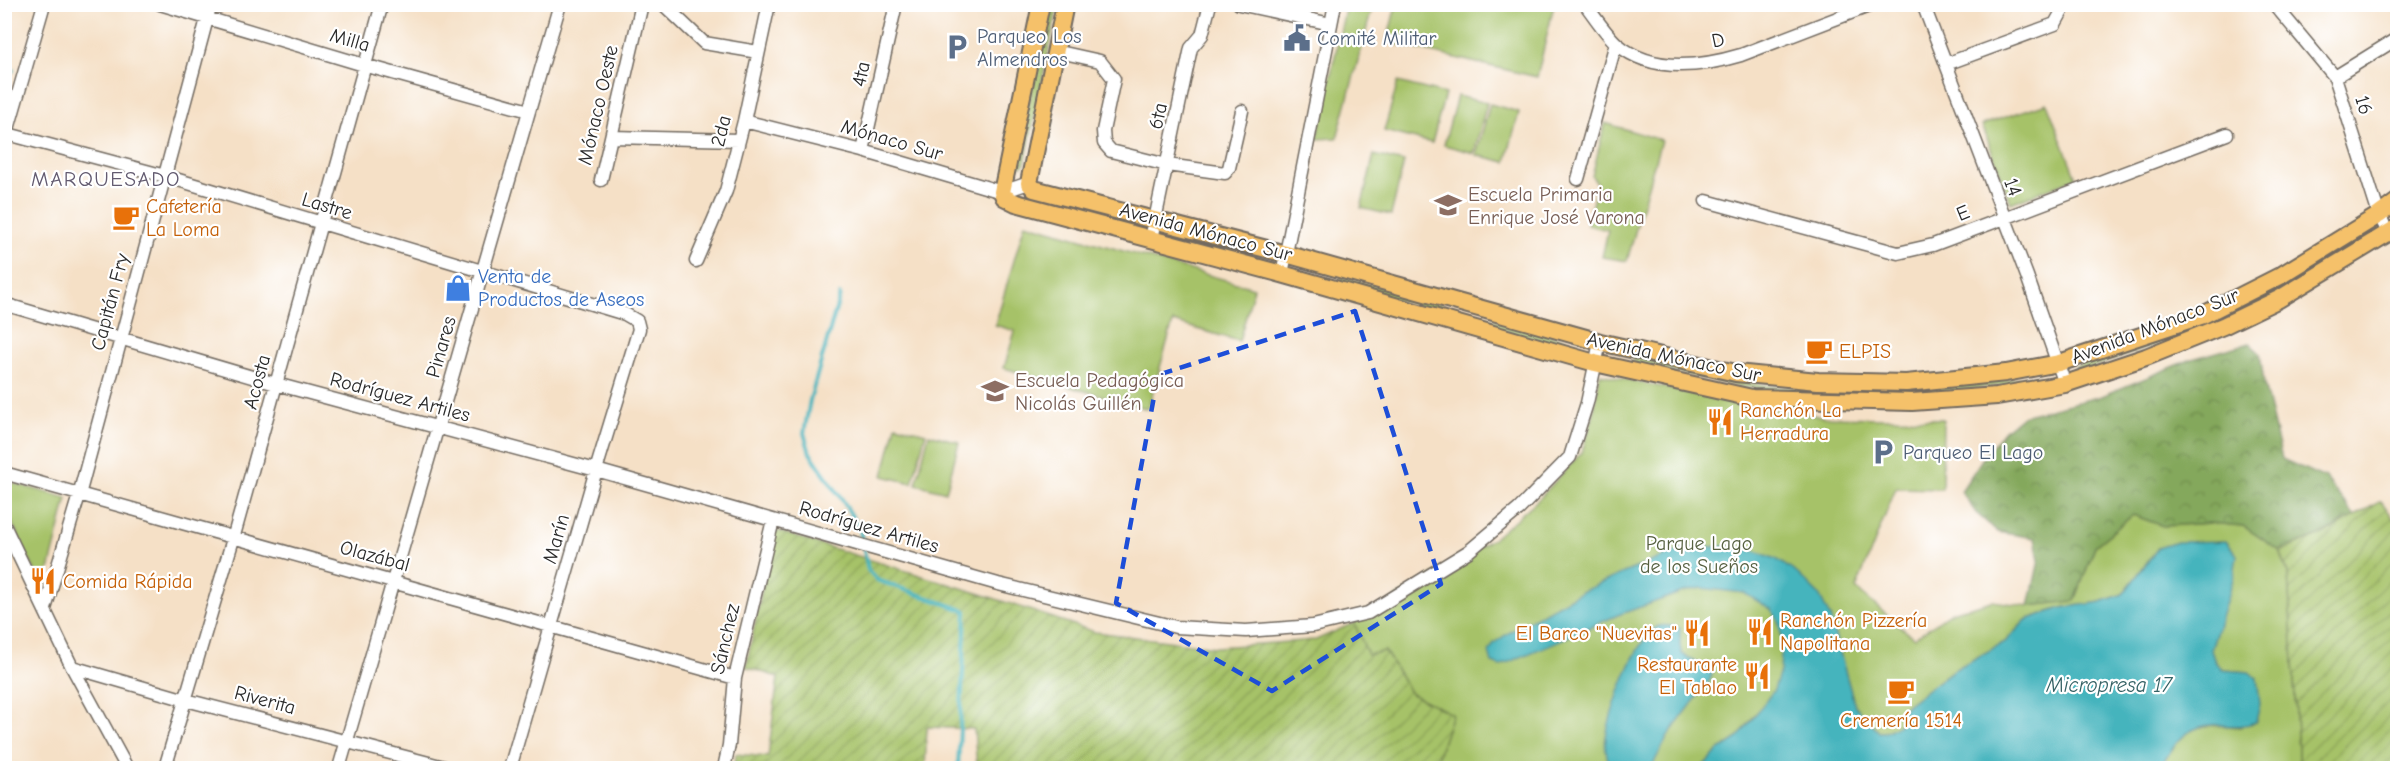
<svg xmlns="http://www.w3.org/2000/svg" width="2402" height="773" font-family="'Comic Neue',sans-serif">
	<defs>
		<pattern id="forest-crowns" width="20" height="18" patternUnits="userSpaceOnUse" patternTransform="scale(1.5)"><rect width="20" height="18" fill="#84a85c"/><path d="M2 6a3 3 0 1 1 6 0M12 15a3 3 0 1 1 6 0" fill="none" stroke="#6c894c"/></pattern>
		<pattern id="garden-furrows" width="10" height="10" patternUnits="userSpaceOnUse" patternTransform="scale(1.5)"><rect width="10" height="10" fill="#a6c268"/><path d="M-1 1l2-2M0 10L10 0M9 11l2-2" fill="none" stroke="#879e56"/></pattern>
	</defs>
	<rect width="100%" height="100%" fill="#fff"/>
	<filter id="ink" filterUnits="userSpaceOnUse"><feTurbulence type="fractalNoise" baseFrequency=".0167" numOctaves="2"/><feDisplacementMap in="SourceGraphic" scale="12" xChannelSelector="R" yChannelSelector="G"/><feConvolveMatrix kernelMatrix="1 2 1 2 8 2 1 2 1" color-interpolation-filters="sRGB"/></filter>
	<filter id="wash" filterUnits="userSpaceOnUse"><feTurbulence type="fractalNoise" baseFrequency=".008" numOctaves="4" result="noise"/><feDisplacementMap in="SourceGraphic" scale="24" xChannelSelector="R" yChannelSelector="G"/><feGaussianBlur stdDeviation="1.35" result="paint"/><feColorMatrix in="noise" values="0 0 0 0 0 0 0 0 0 0 0 0 0 0 0 0 0 1.4 0 .05"/><feComposite in="paint" operator="in"/></filter>
	<g filter="url(#wash)">
		<rect width="100%" height="100%" fill="#f5e0c6"/>
		<path fill="#a6c268" stroke="#68764a" stroke-width="1.5" d="M1050 5H1058L1025 163 1021 166 1016 163Z
			M1346 5H1373L1337 138 1317 139Z
			M1396 5H1554L1537 77 1387 42Z
			M1398 82 1445 94 1432 143 1384 131Z
			M1457 96 1487 103 1474 153 1444 145Z
			M2047 103 2076 178 2011 203 1982 125Z
			M1490 104 1519 112 1506 162 1476 155Z
			M1605 123 1661 140 1627 261 1602 257 1608 230 1587 225 1597 184 1592 176Z
			M1374 155 1404 162 1391 215 1361 208Z
			M1025 223 1254 288 1239 341 1173 322 1148 409 1004 368 1015 331 995 325Z
			M2365 233 2366 239 2254 304 2206 327 2079 372 2074 371 2076 366 2205 321Z
			M1343 277 1578 343 1579 347 1575 350 1343 284 1340 279Z
			M1636 355C1671 364 1706 376 1742 382 1841 398 1940 387 2038 376L2039 381 1922 394 1819 396 1741 387 1634 363 1632 359Z
			M1600 374 1752 406 1825 417 1943 419 1942 489 1896 488 1856 589 1914 638 1951 612 1992 601 2029 606 2075 600 2095 546 2133 515 2163 526 2210 523 2243 526 2280 551 2288 573 2299 768H2160C2184 727 2193 722 2241 727L2249 672 2223 670 2215 662 2158 548 2123 594 2101 602 2061 608 2026 620 2005 642 1952 671 1908 704 1904 708 1899 725 1886 732H1879L1855 707 1756 713 1738 738 1718 751 1701 768H1434L1452 714 1411 694 1385 651 1368 655 1354 623 1494 538 1540 498 1582 452 1593 417Z
			M896 425 926 433 912 483 883 476Z
			M929 434 959 442 946 492 916 484Z
			M5 481 67 498 44 590 5 508Z"/>
		<path fill="url(#forest-crowns)" stroke="#586a44" stroke-width="1.5" d="M2249 343 2260 353 2264 384 2282 459 2325 478 2355 516 2322 535 2280 551 2243 526 2210 523 2163 526 2133 515 2095 546 2075 601 2029 606 2039 560 2035 538 1998 532 1976 513 1961 491 1987 452 2005 430 2022 416 2102 396 2192 359Z"/>
		<path fill="url(#garden-furrows)" stroke="#68764a" stroke-width="1.5" d="M2381 501 2397 523V768H2299L2288 573 2280 551 2322 535Z
			M774 530 984 595 1095 632 1216 647 1316 640 1354 623 1368 655 1385 651 1411 694 1452 714 1434 768H977L974 729 927 727 925 768H733L736 754 768 757 778 677 746 667Z"/>
		<path fill="#45b4bd" stroke="#387074" stroke-width="1.5" d="M2226 541 2237 555 2234 576 2211 650 2215 662 2223 670 2249 672 2257 678 2260 704 2256 722C2243 727 2234 726 2220 725 2188 722 2174 744 2160 768H1701L1718 751 1738 738 1774 690 1780 671 1782 639 1778 620 1771 609 1744 593 1701 588 1683 592 1618 615 1500 666 1492 663 1489 652 1494 643 1513 630 1577 594 1621 574 1682 549 1723 546 1753 550 1776 559 1798 574 1819 595 1830 617 1855 706 1879 732H1886L1899 725 1904 708 1908 704 1952 671 2005 642 2026 620 2061 608 2101 602 2123 594 2158 548 2177 542Z
			M1673 626 1680 628V647L1682 654 1713 671 1710 680 1670 733 1651 768H1610C1607 758 1604 747 1606 737 1610 712 1636 635 1659 626 1663 625 1668 626 1673 626Z"/>
		<g fill="none" stroke-linecap="round" stroke-linejoin="round">
			<path stroke="#45b4bd" stroke-width="4" d="M4 78 13 70
				M840 295 810 400 804 433 810 453 843 501 860 530 868 570 877 580 966 611 958 768"/>
		</g>
	</g>
	<g filter="url(#ink)">
		<g fill="none" stroke-linecap="round" stroke-linejoin="round">
			<defs>
				<path id="minor" d="M160 4 364 65 529 111
					M663 4 704 43 758 52
					M1239 4 1331 24
					M1585 4C1595 17 1605 33 1617 44 1651 73 1701 67 1741 55L1874 4
					M1923 4 2027 276 2065 384
					M2274 4 2335 77 2379 215 2389 234
					M1055 51 1100 61 1114 79 1103 131 1104 143 1111 151 1167 165 1225 173 1229 168 1242 111
					M1946 64 2055 24 2066 4
					M2335 77 2398 38
					M744 121 863 151 1002 192 1029 183
					M4 133 165 176 625 314 637 321 639 329 596 470 510 768
					M611 137 739 140
					M4 143 44 4
					M863 151 896 4
					M1578 179 1616 43
					M601 180 642 4
					M1706 201 1898 253 1933 245 2227 134
					M1151 239 1191 48 1202 35 1210 4
					M696 261 726 191 744 121 769 4
					M1282 274 1335 4
					M4 304 276 384 596 470 998 584 1176 627 1246 631 1313 626 1368 613 1469 551 1519 509 1570 457 1587 403 1600 342
					M4 473 735 678
					M4 525 72 667 127 768
					M45 609 79 495 211 4
					M72 667 186 700 448 768
					M165 768 233 539 382 4
					M339 768 560 4
					M724 768 729 745 735 678 773 520"/>
				<path id="major" d="M1041 4 1002 192 1004 197 1016 203 1282 274 1595 363 1752 398 1912 402 1997 396 2065 384 2146 357 2223 326 2279 299 2398 227
					M1065 4 1029 183 1034 189 1286 254 1600 342 1736 373 1818 381 1906 383 2006 373 2059 363 2201 316 2280 276 2379 215 2398 201"/>
			</defs>
			<use href="#minor" stroke="#726a61" stroke-width="15"/>
			<use href="#major" stroke="#726a61" stroke-width="20"/>
			<use href="#minor" stroke="#fff" stroke-width="12"/>
			<use href="#major" stroke="#f5c16b" stroke-width="16"/>
		</g>
	</g>
	<path fill="none" stroke="#1d4ed8" stroke-width="4.5" stroke-dasharray="12 8" stroke-linejoin="round" d="M1355 311 1441 584 1272 691 1116 603 1158 375Z"/>
	<defs>
		<symbol id="civic-bare" viewBox="-9 -9 18 18"><path d="M-.6-6.5H3V-4.5H.6V-3L4-1V1h2V6H-6V1h2V-1L-.6-3ZM-1.2 2.5V6h2.4V2.5Z" fill="#5c6f8a" stroke="#fff" stroke-width="2.5" paint-order="stroke"/></symbol>
		<symbol id="parking-bare" viewBox="-9 -9 18 18"><path d="M-3.5-5.5H1a3.5 3.5 0 0 1 0 7H-1V5.5H-3.5ZM-1-3.4V-.6H.8a1.4 1.4 0 0 0 0-2.8Z" fill="#5c6f8a" stroke="#fff" stroke-width="2.5" paint-order="stroke"/></symbol>
		<symbol id="school-bare" viewBox="-9 -9 18 18"><path d="M0-5L7-2L0 1L-7-2ZM-4 1L0 2.5L4 1V4Q0 6-4 4Z" fill="#8d6e63" stroke="#fff" stroke-width="2.5" paint-order="stroke"/></symbol>
		<symbol id="cafe-bare" viewBox="-9 -9 18 18"><path d="M-5.5-4.5H6V0H3Q3 3.5 0 3.5H-2.5Q-5.5 3.5-5.5 0ZM3-3.2v2h1.7v-2ZM-6 4.5H4V6H-6Z" fill="#e8710a" stroke="#fff" stroke-width="2.5" paint-order="stroke"/></symbol>
		<symbol id="shop-bare" viewBox="-9 -9 18 18"><path d="M-5-2.5h2.3a2.7 3.5 0 0 1 5.4 0H5L5.5 6h-11ZM-1.5-2.5h3a1.5 2.3 0 0 0-3 0Z" fill="#3f7fe0" stroke="#fff" stroke-width="2.5" paint-order="stroke"/></symbol>
		<symbol id="university-bare" viewBox="-9 -9 18 18"><path d="M0-5L7-2L0 1L-7-2ZM-4 1L0 2.5L4 1V4Q0 6-4 4Z" fill="#8d6e63" stroke="#fff" stroke-width="2.5" paint-order="stroke"/></symbol>
		<symbol id="restaurant-bare" viewBox="-9 -9 18 18"><path d="M-5-6h1v4h1v-4h1v4h1v-4h1v5L-1.5 .5V6h-2V.5L-5-1ZM5-6V6H3V1.5H1.5Q1.5-4 5-6Z" fill="#e8710a" stroke="#fff" stroke-width="2.5" paint-order="stroke"/></symbol>
	</defs>
	<g fill-rule="evenodd">
		<use href="#civic-bare" x="1278" y="19" width="38" height="38"/>
		<use href="#parking-bare" x="938" y="28" width="38" height="38"/>
		<use href="#school-bare" x="1429" y="186" width="38" height="38"/>
		<use href="#cafe-bare" x="107" y="198" width="38" height="38"/>
		<use href="#shop-bare" x="439" y="269" width="38" height="38"/>
		<use href="#cafe-bare" x="1800" y="332" width="38" height="38"/>
		<use href="#university-bare" x="976" y="372" width="38" height="38"/>
		<use href="#restaurant-bare" x="1701" y="403" width="38" height="38"/>
		<use href="#parking-bare" x="1864" y="433" width="38" height="38"/>
		<use href="#restaurant-bare" x="24" y="562" width="38" height="38"/>
		<use href="#restaurant-bare" x="1741" y="613" width="38" height="38"/>
		<use href="#restaurant-bare" x="1678" y="614" width="38" height="38"/>
		<use href="#restaurant-bare" x="1738" y="657" width="38" height="38"/>
		<use href="#cafe-bare" x="1882" y="672" width="38" height="38"/>
	</g>
	<g text-anchor="middle" dominant-baseline="central" stroke-width="4.5" stroke-linejoin="round" paint-order="stroke">
		<g font-size="20" fill="#4e5e75" stroke="#fff" text-anchor="start">
			<text x="977" y="36">Parqueo Los<tspan x="977" dy="23">Almendros</tspan></text>
			<text x="1317" y="38">Comité Militar</text>
			<text x="1903" y="452">Parqueo El Lago</text>
		</g>
		<g font-size="20" fill="#2b2b2b" stroke="#fff">
			<text transform="translate(350 40) rotate(16)">Milla</text>
			<text transform="translate(1718 40) rotate(-12)">D</text>
			<text transform="translate(861 74) rotate(-78)">4ta</text>
			<text transform="translate(598 105) rotate(-77)">Mónaco Oeste</text>
			<text transform="translate(2364 105) rotate(73)">16</text>
			<text transform="translate(1158 116) rotate(-78)">6ta</text>
			<text transform="translate(721 131) rotate(-76)">2da</text>
			<text transform="translate(892 140) rotate(16)">Mónaco Sur</text>
			<text transform="translate(2013 187) rotate(69)">14</text>
			<text transform="translate(327 206) rotate(17)">Lastre</text>
			<text transform="translate(1963 213) rotate(-22)">E</text>
			<text transform="translate(1206 232) rotate(15)">Avenida Mónaco Sur</text>
			<text transform="translate(110 302) rotate(-75)">Capitán Fry</text>
			<text transform="translate(2155 326) rotate(-21)">Avenida Mónaco Sur</text>
			<text transform="translate(441 347) rotate(-74)">Pinares</text>
			<text transform="translate(1674 357) rotate(12)">Avenida Mónaco Sur</text>
			<text transform="translate(257 382) rotate(-75)">Acosta</text>
			<text transform="translate(400 397) rotate(15)">Rodríguez Artiles</text>
			<text transform="translate(869 527) rotate(16)">Rodríguez Artiles</text>
			<text transform="translate(556 539) rotate(-74)">Marín</text>
			<text transform="translate(375 556) rotate(15)">Olazábal</text>
			<text transform="translate(725 639) rotate(-77)">Sánchez</text>
			<text transform="translate(265 700) rotate(15)">Riverita</text>
		</g>
		<g font-size="20" fill="#785e54" stroke="#fff" text-anchor="start">
			<text x="1468" y="194">Escuela Primaria<tspan x="1468" dy="23">Enrique José Varona</tspan></text>
			<text x="1015" y="380">Escuela Pedagógica<tspan x="1015" dy="23">Nicolás Guillén</tspan></text>
		</g>
		<g font-size="20" fill="#c56008" stroke="#fff" text-anchor="start">
			<text x="146" y="206">Cafetería<tspan x="146" dy="23">La Loma</tspan></text>
			<text x="1839" y="351">ELPIS</text>
			<text x="1740" y="410">Ranchón La<tspan x="1740" dy="23">Herradura</tspan></text>
			<text x="63" y="581">Comida Rápida</text>
			<text x="1780" y="620">Ranchón Pizzería<tspan x="1780" dy="23">Napolitana</tspan></text>
			<text x="1677" y="633" text-anchor="end">El Barco "Nuevitas"</text>
			<text x="1737" y="664" text-anchor="end">Restaurante<tspan x="1737" dy="23">El Tablao</tspan></text>
			<text x="1901" y="720" text-anchor="middle">Cremería 1514</text>
		</g>
		<g font-size="20" fill="#366cbe" stroke="#fff" text-anchor="start">
			<text x="478" y="276">Venta de<tspan x="478" dy="23">Productos de Aseos</tspan></text>
		</g>
		<g font-size="20" fill="#566040" stroke="#fff">
			<text x="1699" y="543">Parque Lago<tspan x="1699" dy="23">de los Sueños</tspan></text>
		</g>
		<g font-size="21" letter-spacing="1.5" fill="#635b70" stroke="#fff">
			<text x="106" y="179">MARQUESADO</text>
		</g>
		<g font-size="21" font-style="italic" fill="#356265" stroke="#fff">
			<text x="2109" y="685">Micropresa 17</text>
		</g>
	</g>
	<rect width="2402" height="773" fill="none" stroke="#fff" stroke-width="24"/>
</svg>
